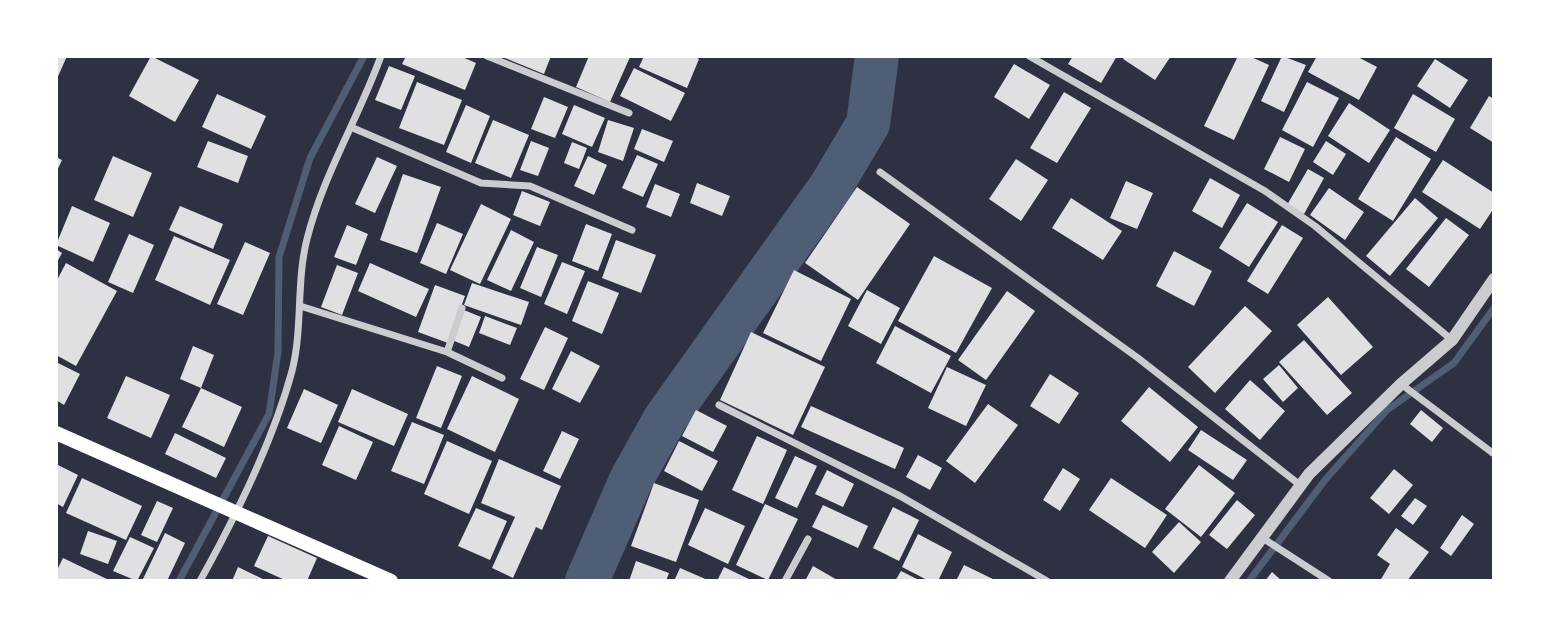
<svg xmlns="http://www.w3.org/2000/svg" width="1550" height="637" font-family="'Fira Sans Condensed',sans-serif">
	<rect width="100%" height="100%" fill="#2d3142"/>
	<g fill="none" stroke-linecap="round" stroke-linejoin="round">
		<path stroke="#4f5d75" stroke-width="7" d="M179 581 269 414 278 352 279 257 310 158 364 56
			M1249 581 1325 480 1387 410 1454 363 1494 308"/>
		<path stroke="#4f5d75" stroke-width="44" d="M587 581 631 480 665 419 831 186 868 124 877 56"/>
	</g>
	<path fill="#e0e0e3" d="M56 56H67L56 81Z
		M151 56 199 80 175 122 129 96Z
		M406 56H460L476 63 465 90 402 64Z
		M500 56H551L544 74Z
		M589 56 630 57 610 102 576 87Z
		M644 56H693L699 59 687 88 639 67Z
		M1073 56H1117L1101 83 1068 64Z
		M1125 56H1171L1155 80 1123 59Z
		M1238 56H1249L1269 65 1234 140 1204 126Z
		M1282 56 1306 65 1284 112 1261 101Z
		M1317 56H1356L1377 67 1359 100 1308 72Z
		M1435 59 1468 80 1450 108 1417 86Z
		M1014 64 1050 85 1029 119 994 97Z
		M389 66 415 76 401 110 375 100Z
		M634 68 685 93 671 121 620 96Z
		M417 82 462 100 444 145 399 128Z
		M1307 82 1339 98 1313 147 1282 130Z
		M1064 92 1091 108 1057 163 1030 148Z
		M217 94 266 116 251 149 202 127Z
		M1413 94 1455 119 1436 152 1394 128Z
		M1489 96 1494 99V143L1470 128Z
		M544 97 568 107 555 138 531 129Z
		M1349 103 1390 130 1369 163 1328 136Z
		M466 105 490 116 471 163 446 152Z
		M574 105 605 118 592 147 562 134Z
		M493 120 529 135 511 178 475 163Z
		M608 120 634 128 623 161 598 152Z
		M642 129 673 141 664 162 634 149Z
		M1280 137 1305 149 1289 182 1264 169Z
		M1396 137 1431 159 1393 221 1358 199Z
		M208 141 248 156 238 183 197 167Z
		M531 141 549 148 538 176 520 170Z
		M1326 141 1346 154 1333 175 1313 162Z
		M572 142 587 148 579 169 564 163Z
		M637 155 658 164 643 197 622 188Z
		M113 156 152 173 133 217 94 200Z
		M588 156 607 165 594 195 574 186Z
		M56 157 62 160 56 173Z
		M377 157 397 166 375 213 355 204Z
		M1016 159 1048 180 1021 221 989 199Z
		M1443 160 1494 193V208L1480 229 1422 192Z
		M1308 169 1324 178 1304 214 1287 205Z
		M403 174 441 187 417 253 380 240Z
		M1210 178 1240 195 1222 228 1192 211Z
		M1126 181 1153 193 1137 229 1110 218Z
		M697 183 730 196 722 216 690 203Z
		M655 184 680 194 671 217 646 207Z
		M857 187 910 224 858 300 805 263Z
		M1329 188 1364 212 1345 240 1310 215Z
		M522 191 550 202 540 226 513 215Z
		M1071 198 1122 231 1103 260 1052 228Z
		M1415 198 1438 218 1390 276 1366 256Z
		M1247 203 1278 222 1249 267 1219 248Z
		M481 204 511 219 480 284 450 270Z
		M72 206 110 223 93 262 56 245Z
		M180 206 223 224 213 249 169 230Z
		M1446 218 1469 235 1429 287 1406 269Z
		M437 223 463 234 446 274 420 263Z
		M586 224 612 234 598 271 572 261Z
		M347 225 368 234 356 265 334 257Z
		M1282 225 1303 238 1268 294 1247 281Z
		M511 230 534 242 511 291 487 280Z
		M129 234 154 245 133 293 108 282Z
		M174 236 230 260 210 305 155 280Z
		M616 240 656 255 641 293 602 278Z
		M245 242 270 253 243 315 217 304Z
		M537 247 558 255 541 297 520 288Z
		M56 249 62 253 56 264Z
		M1174 251 1212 271 1194 306 1156 286Z
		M934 256 992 288 956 353 898 321Z
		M562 262 585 271 567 314 544 304Z
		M66 263 117 291 76 366 56 355V282Z
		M370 263 429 289 416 317 358 291Z
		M337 265 358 273 342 315 321 307Z
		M794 270 851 299 821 361 763 333Z
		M588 281 619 293 602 334 572 321Z
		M472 283 529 302 521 325 464 305Z
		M435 285 465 296 448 343 418 332Z
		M867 290 900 308 881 344 848 326Z
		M1007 291 1035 311 986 380 958 360Z
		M1328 297 1373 347 1341 375 1297 325Z
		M1245 306 1272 331 1215 393 1188 367Z
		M464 310 481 317 469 347 452 340Z
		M485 316 517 328 510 345 479 333Z
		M895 326 951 356 931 393 876 363Z
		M545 327 568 338 544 390 520 379Z
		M751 332 825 367 793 435 720 400Z
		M1304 340 1352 393 1327 415 1279 362Z
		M193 346 214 355 201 388 180 379Z
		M571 351 600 366 580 403 552 389Z
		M56 362 80 374 64 405 56 400Z
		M1279 365 1298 388 1283 402 1263 379Z
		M437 366 462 376 441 428 416 418Z
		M947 367 986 385 966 426 928 408Z
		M1050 374 1079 393 1059 424 1030 406Z
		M126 376 170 395 151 438 107 418Z
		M472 376 519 399 495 452 447 429Z
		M1250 380 1285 411 1260 440 1225 409Z
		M1149 387 1198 427 1170 462 1121 421Z
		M201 388 242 407 224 447 182 427Z
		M304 389 338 405 321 443 287 428Z
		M352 389 408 414 394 446 338 422Z
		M988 404 1018 425 975 483 946 461Z
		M811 406 904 448 895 469 801 427Z
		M696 410 727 426 713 452 682 436Z
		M1421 410 1443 428 1432 442 1410 424Z
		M412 422 444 435 424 484 391 471Z
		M339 426 373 442 356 480 322 465Z
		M1201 430 1247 460 1233 480 1188 450Z
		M562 431 579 439 560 479 543 471Z
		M175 433 226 458 216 478 165 454Z
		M757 436 787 450 763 504 732 490Z
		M447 441 492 461 469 514 424 494Z
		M679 441 718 461 702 491 664 471Z
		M918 455 942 468 930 490 906 477Z
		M795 456 817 466 797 508 775 498Z
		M499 459 561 486 542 530 536 527 513 578 492 568 515 517 481 503Z
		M56 464 78 475 63 507 56 503Z
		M1199 465 1235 493 1201 537 1165 509Z
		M1063 468 1080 479 1060 511 1043 500Z
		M1394 469 1413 485 1389 514 1370 498Z
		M827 470 854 484 843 507 815 494Z
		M82 478 142 506 126 540 66 513Z
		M1111 478 1167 515 1145 548 1089 510Z
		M654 483 699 500 676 562 631 546Z
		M1415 498 1427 506 1413 525 1401 516Z
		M1237 500 1255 515 1227 549 1209 535Z
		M157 501 173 508 157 542 141 535Z
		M765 504 798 519 768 580 736 565Z
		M823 505 868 526 858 548 812 527Z
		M893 507 919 520 899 561 873 548Z
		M476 508 507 521 490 560 458 546Z
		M705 508 745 526 728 564 688 545Z
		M1462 515 1474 524 1451 556 1440 548Z
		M1179 522 1201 542 1174 573 1152 552Z
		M1396 528 1429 552 1407 581H1380L1390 564 1377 555Z
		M88 531 117 541 108 564 80 554Z
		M165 533 185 543 167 581H142Z
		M918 534 952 552 938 581H929L902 567Z
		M268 536 317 558 307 581H287L254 566Z
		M130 537 154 548 137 581 113 571Z
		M63 558 111 581H56V572Z
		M636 561 669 573 666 581H629Z
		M964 565 997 581H956Z
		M813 566 839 581H805Z
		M238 567 267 581H232Z
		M724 567 753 581H717Z
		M680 568 710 581H674Z
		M901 571 921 581H895Z
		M1272 572 1282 581H1265Z"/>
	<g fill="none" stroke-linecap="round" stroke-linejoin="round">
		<path stroke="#caccd0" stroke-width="7" d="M487 56 629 113
			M1029 56 1265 191 1315 226 1452 340
			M353 128 481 183 530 186 632 230
			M880 172 1138 358 1300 485
			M300 306 447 352 502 378
			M447 352 462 308
			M1401 384 1494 454
			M719 405 900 496 1047 581
			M1261 537 1329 581
			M200 581C235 518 273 441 292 371 303 328 296 282 307 239 323 175 359 117 381 56
			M785 581 808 539"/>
		<path stroke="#caccd0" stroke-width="12" d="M1230 581 1309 474 1401 384 1452 340 1494 279"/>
		<path stroke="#fff" stroke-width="14" d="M56 433 391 581"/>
	</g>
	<rect width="1550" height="637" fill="none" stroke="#ffffff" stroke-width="116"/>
</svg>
